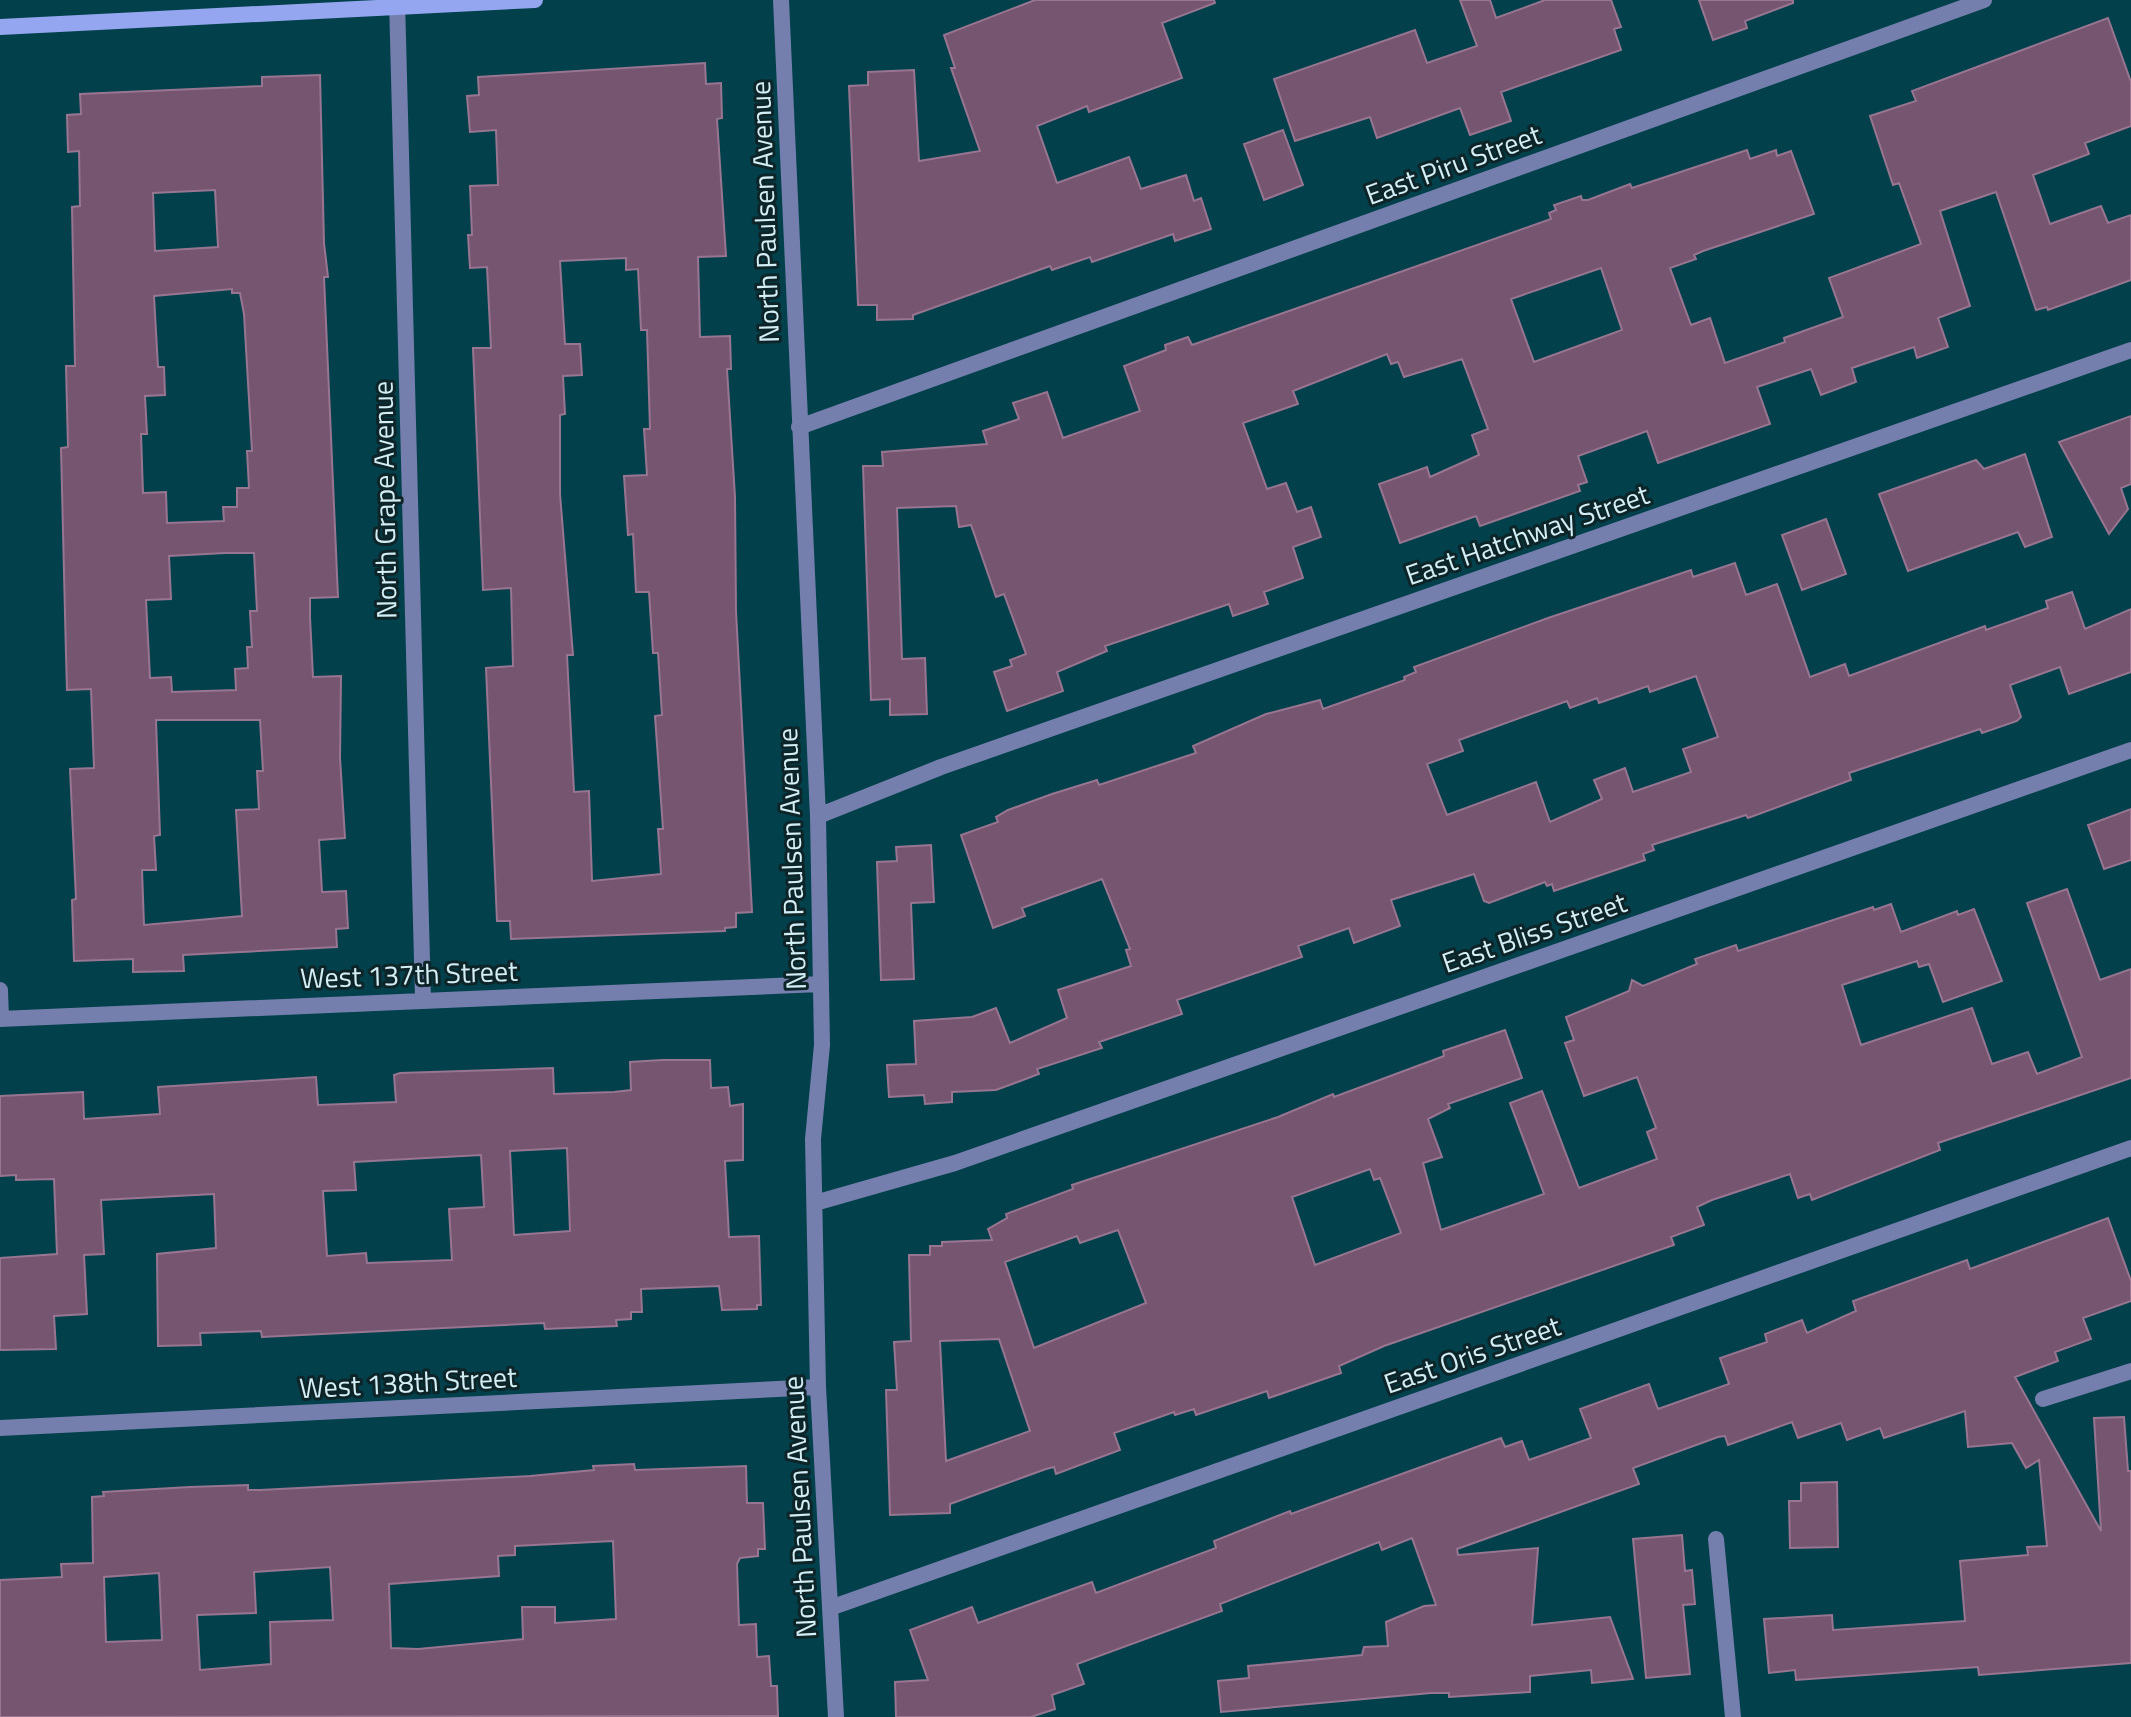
<svg xmlns="http://www.w3.org/2000/svg" width="2131" height="1717" font-family="'Titillium Web',sans-serif">
	<rect width="100%" height="100%" fill="#02404b"/>
	<path fill="#765570" stroke="#987591" stroke-width="2" fill-rule="evenodd" d="M1035 0H1214L1215 3 1162 23 1182 78 1089 112 1087 106 1037 126 1057 183 1129 157 1141 189 1186 175 1194 201 1201 198 1211 229 1175 241 1173 234 1092 262 1090 257 1052 270 1050 266 913 315V319L877 320V305H858L849 86 868 85V72L914 70 919 161 980 151 951 68H955L944 35Z
		M1460 0H1490L1496 18 1545 0H1611L1621 27 1614 29 1621 50 1501 92 1511 121 1470 135 1460 108 1377 138 1370 117 1295 141 1274 79 1415 30 1427 63 1477 46Z
		M1699 0H1793V3L1745 21 1747 28 1713 40Z
		M2108 18 2131 82V126L2085 143 2089 154 2033 175 2050 224 2101 206 2108 223 2131 215V280L2048 310 2047 307 2036 310 1996 192 1940 211 1970 306 1938 318 1948 347 1917 358 1914 347 1852 368 1856 382 1821 395 1811 369 1757 387 1770 424 1658 463 1647 431 1578 456 1587 482 1578 485 1580 491 1480 526 1476 516 1400 543 1379 484 1427 467 1430 477 1479 455 1472 435 1488 429 1462 359 1404 377 1398 362 1391 364 1387 354 1293 391 1298 404 1243 423 1267 489 1286 483 1297 512 1311 507 1321 537 1293 547 1303 578 1264 592 1268 604 1233 616 1229 604 1105 646 1107 651 1057 672 1063 691 1007 711 994 672 1012 666 1010 660 1026 654 1004 594 996 597 971 525 959 527 956 506 897 508 902 659 925 658 927 714 890 715V699L871 700 863 466H883L882 452 987 444 983 431 1019 419 1013 403 1047 392 1063 438 1140 411 1124 366 1166 350 1165 345 1188 337 1192 345 1551 219 1549 213 1556 210 1554 205 1581 196 1582 200H1588L1630 184 1632 188 1747 150 1750 159 1776 150 1777 156 1791 151 1814 214 1703 251 1694 255 1696 259 1670 268 1691 325 1710 318 1725 363 1785 342 1784 338 1843 317 1829 278 1921 244 1899 183 1893 185 1870 116 1916 101 1912 91ZM1601 268 1622 330 1534 362 1511 299Z
		M705 63 706 84 721 83 722 118 717 119 726 256 698 257 700 337 730 336 731 369H727L735 497 736 611 752 912 736 913V927L725 928V931L511 939 510 921H497L486 668 513 666 511 588 483 590 473 348H491L487 267 470 268 468 235H472L470 186 498 185 496 130 470 132 467 96 479 95 478 77ZM626 258V270L638 269 641 330H647L650 429H644L647 475 624 476 628 535 633 534 636 592H649L653 653H658L662 715 655 716 663 829H658L661 874 592 881 589 791 574 792 567 655H573L560 494V415L565 414 563 376 582 375 580 344H565L560 261Z
		M320 75 324 243 328 277H324L338 597 310 598V617L313 677 341 676 340 758 345 838 319 840 322 892 346 891 348 928 336 929 337 947 183 955 184 971 133 972V959L74 961 72 900 76 899 70 769 94 768 91 689 67 690 66 655 61 448 68 447 66 366H75L72 207 80 206 79 151 68 152 67 115 81 114 80 94 262 86V77ZM215 190 218 247 155 251 153 193ZM232 289V293H240L244 314 252 451H247L249 488H237V507H223L224 521 167 523 166 492 143 493 141 434H147L145 396 165 395 164 367H158L154 296ZM225 553H254L257 611H250L252 647H247L248 668 235 669 236 690 172 692 171 677 150 678 146 600 171 599 169 556ZM156 720H260L263 771H257L259 809 236 810 242 916 144 925 142 870H156L154 836 160 835Z
		M1283 130 1303 185 1264 200 1244 144Z
		M2131 416V484L2121 488 2128 509 2109 534 2059 442Z
		M2025 454 2052 537 2025 547 2018 532 1908 571 1879 494 1976 460 1984 469Z
		M1826 519 1846 574 1802 590 1782 535Z
		M1735 563 1746 595 1777 584 1810 677 1845 664 1849 676 1985 626 1986 630 2048 608 2046 601 2072 592 2085 629 2131 609V672L2069 694 2060 667 2010 685 2021 717 2017 721 1982 733 1980 729 1849 773 1851 780 1748 818 1746 815 1652 845 1654 850 1643 854 1645 860 1554 891 1552 884 1547 886 1545 882 1489 903 1484 901 1474 874 1391 900 1400 926 1354 943 1349 928 1298 946 1302 957 1177 1000 1182 1014 1099 1042 1102 1048 1037 1069 1039 1074 996 1090 952 1092V1102L925 1104 924 1095 889 1097 887 1065 916 1064 914 1021 972 1017 996 1008 1010 1043 1067 1018 1058 990 1131 966 1126 950 1130 949 1102 879 1022 908 1025 916 993 928 961 835 998 822 996 817 1008 810 1052 794 1097 780 1099 785 1196 753 1193 746 1266 714 1320 700 1323 709 1405 680 1404 677 1416 672 1414 667 1548 618 1691 570 1693 577ZM1696 676 1718 737 1683 749 1691 772 1633 792 1625 768 1594 780 1602 799 1550 822 1536 782 1447 815 1427 764 1463 751 1459 740 1567 701 1570 708 1597 698 1599 703 1648 686 1650 692Z
		M2131 809V860L2104 869 2088 825Z
		M931 845 934 902 911 903 914 979 881 980 877 862 897 861 896 847Z
		M2067 889 2100 980 2131 969V1078L1938 1143 1940 1150 1812 1200 1810 1194 1798 1198 1790 1174 1712 1200 1697 1207 1704 1225 1671 1237 1674 1245 1384 1346 1339 1366 1341 1373 1269 1398 1267 1391 1196 1415 1194 1409 1175 1415 1174 1412 1114 1433 1120 1450 1056 1474 1054 1467 1046 1469 950 1504V1513L890 1515 886 1390H897L894 1342 911 1341 909 1255H930V1246H942V1242L992 1240 988 1229 1007 1218 1006 1214 1073 1189 1072 1185 1278 1117 1333 1094 1334 1097 1444 1056 1443 1051 1505 1030 1522 1078 1448 1104 1450 1108 1428 1119 1442 1157 1423 1163 1441 1230 1544 1194 1510 1103 1542 1091 1579 1188 1657 1159 1647 1132 1656 1128 1637 1077 1584 1096 1565 1043 1574 1040 1566 1017 1629 991 1632 980 1643 986 1697 964 1695 959 1736 945 1738 951 1873 907 1874 910 1891 904 1901 932 1957 911 1958 915 1974 909 2002 981 1943 1002 1929 964 1919 967 1917 961 1842 985 1861 1045 1972 1008 1992 1064 2028 1052 2037 1074 2082 1057 2027 903ZM1370 1169 1374 1180 1380 1178 1401 1233 1315 1265 1292 1197ZM1118 1230 1146 1303 1034 1348 1005 1262 1077 1236 1080 1243ZM999 1339 1030 1431 946 1461 940 1341Z
		M662 1060H710L711 1088 728 1087 730 1106 743 1104V1160L725 1161 729 1237 759 1236 761 1305H757V1309L722 1310 719 1286 641 1289 642 1312H631V1319L616 1320 617 1326 545 1329 544 1323 262 1337 261 1331 200 1333 201 1345 158 1346 157 1254 216 1248 214 1194 101 1200 104 1254 84 1255 87 1314 54 1316 56 1349 0 1350V1258L57 1254 54 1179 16 1180V1175L0 1176V1096L83 1092 84 1119 160 1114 158 1087 316 1077 318 1105 396 1102 394 1075 400 1073 553 1068 554 1094 614 1092 631 1090 630 1062ZM567 1148 570 1231 514 1235 510 1151ZM481 1155 484 1207 449 1209 452 1260 367 1263 366 1253 327 1256 323 1191 356 1190 354 1162Z
		M2108 1218 2131 1281V1301L2083 1318 2091 1339 2055 1352 2058 1361 2015 1377 2101 1531 2094 1418 2124 1417 2128 1471H2131V1663L1979 1675 1978 1667 1796 1680 1795 1670 1769 1673 1764 1619 1832 1615 1833 1630 1965 1621 1960 1561 2028 1555 2027 1547 2047 1546 2039 1460 2026 1468 2012 1443 1968 1447 1965 1411 1884 1438 1880 1428 1847 1440 1841 1423 1798 1438 1792 1422 1728 1445 1725 1436 1718 1437 1633 1468 1639 1484 1457 1549 1458 1555 1538 1548 1532 1625 1610 1617 1633 1679 1592 1683 1591 1670 1530 1676V1692L1449 1697V1693H1431L1221 1712 1218 1681 1249 1678 1248 1666 1362 1655 1364 1647 1388 1646 1386 1622 1424 1606 1436 1605 1412 1538 1382 1550 1379 1542 1220 1604 1222 1611 1077 1664 1084 1684 1052 1695 1055 1709 1031 1717H896L895 1682 928 1680 910 1630 972 1607 978 1623 1092 1582 1096 1593 1216 1548 1214 1541 1290 1511 1291 1514 1501 1438 1505 1447 1522 1441 1529 1460 1591 1438 1580 1409 1649 1384 1658 1409 1729 1384 1720 1358 1767 1342 1765 1334 1802 1320 1807 1333 1856 1311 1853 1301 1967 1260 1970 1269Z
		M634 1464 635 1470 746 1466 747 1503H763L765 1549H758V1556L740 1558 737 1564 739 1625 756 1624 757 1657 769 1656 771 1686H777L778 1716 0 1717V1580L62 1577 61 1564 93 1563 92 1497 104 1496 103 1492 190 1487 248 1485V1490H260L530 1476 594 1470 593 1466ZM613 1541 616 1619 555 1623V1607H522L523 1639 418 1649 391 1648 389 1584 499 1576 498 1556 515 1555V1546ZM330 1567 333 1620 270 1622 271 1664 200 1670 197 1615 256 1613 254 1572ZM159 1573 162 1640 106 1642 104 1577Z
		M1837 1482 1838 1547 1790 1548 1789 1501H1801V1483Z
		M1682 1535 1685 1571 1692 1570 1695 1604 1683 1605 1690 1674 1646 1678 1633 1539Z"/>
	<g fill="none" stroke-linecap="round" stroke-linejoin="round">
		<path stroke="#747fad" stroke-width="16" d="M397 0 423 999
			M781 0 818 816 822 1045 813 1139 818 1387 836 1717
			M799 427 1984 0
			M818 816 941 767 2131 350
			M0 990 1 1019
			M0 1019 820 984
			M815 1203 955 1163 2131 750
			M2043 1399 2131 1371
			M0 1428 818 1387
			M1716 1539 1733 1717
			M830 1608 2131 1148"/>
		<path stroke="#94a6ef" stroke-width="16" d="M0 27 535 0"/>
	</g>
	<g text-anchor="middle" dominant-baseline="central" stroke-width="6" stroke-linejoin="round" paint-order="stroke">
		<g font-size="28" fill="#d3eef5" stroke="#0d2428">
			<text transform="translate(1453 164) rotate(-20)">East Piru Street</text>
			<text transform="translate(764 212) rotate(-92)">North Paulsen Avenue</text>
			<text transform="translate(384 500) rotate(-91)">North Grape Avenue</text>
			<text transform="translate(1527 534) rotate(-19)">East Hatchway Street</text>
			<text transform="translate(791 859) rotate(-92)">North Paulsen Avenue</text>
			<text transform="translate(1534 932) rotate(-19)">East Bliss Street</text>
			<text transform="translate(409 974) rotate(-2)">West 137th Street</text>
			<text transform="translate(1472 1354) rotate(-19)">East Oris Street</text>
			<text transform="translate(408 1382) rotate(-3)">West 138th Street</text>
			<text transform="translate(799 1507) rotate(-93)">North Paulsen Avenue</text>
		</g>
	</g>
</svg>
